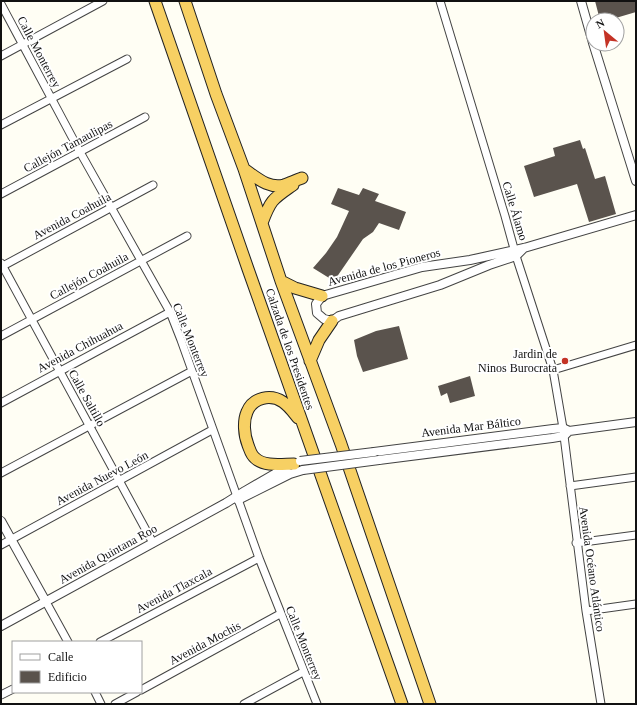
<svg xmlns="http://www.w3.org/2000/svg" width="637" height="705" font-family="'Times New Roman',serif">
	<rect width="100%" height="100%" fill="#fffef4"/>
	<path fill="#5a534d" d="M595 1H636V12L609 20H600Z
		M580 140 583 149 585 148 595 179 605 176 616 214 589 222 577 184 534 197 524 166 555 156 553 148Z
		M338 188 359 195 363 188 379 194 375 201 406 212 399 230 379 223 373 232 363 239 334 281 313 268 326 253 337 237 349 211 331 204Z
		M399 326 408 359 363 372 357 356 354 340 376 331Z
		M470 376 475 396 450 403 447 393 441 396 438 386Z"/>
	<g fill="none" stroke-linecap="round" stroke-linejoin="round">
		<defs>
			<path id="minor" d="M440 1 505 216 516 256 553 370 563 428 586 611 601 704
				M1 4 80 152 170 312 181 340 259 558 317 704
				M1 56 103 1
				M1 125 127 59
				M1 194 145 117
				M1 263 153 543
				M1 267 153 185
				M1 336 187 236
				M553 370 636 345
				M1 403 170 312
				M1 473 192 371
				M570 486 636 477
				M576 543 636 535
				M1 545 212 430
				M46 602 68 642
				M586 611 636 604
				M100 642 259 558
				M141 690 280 614
				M95 692 101 704
				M1 695 13 689
				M115 704 137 692
				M244 704 303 672"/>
			<path id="tertiary" d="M581 1 593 43 636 181
				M524 248 516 256 489 265 440 285 339 316 332 321 324 319 317 313 316 304 322 296 422 267 470 260 524 248 636 215
				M374 452 553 429 563 428 569 431
				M379 460 552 438 564 436 569 431 636 422
				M238 500 290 474 303 470
				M1 521 46 602
				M1 626 226 503 245 491 290 465"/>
			<path id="trunk" d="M155 1 248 269 402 704
				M185 1 216 94 244 169 281 281 341 444 430 704
				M244 169C256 177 268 189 284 185 290 183 296 180 302 178
				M262 223C271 199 273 199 293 185
				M281 281 295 288 322 296
				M310 361 319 340 332 321
				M294 464C282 464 264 467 255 458 251 455 250 450 248 445 244 435 243 421 247 412 253 397 271 394 283 402 289 406 293 412 298 418"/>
		</defs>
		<use href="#minor" stroke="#444" stroke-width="9"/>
		<use href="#tertiary" stroke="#444" stroke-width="10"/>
		<use href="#trunk" stroke="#222" stroke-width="13"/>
		<use href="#minor" stroke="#fff" stroke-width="7"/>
		<use href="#tertiary" stroke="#fff" stroke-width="8"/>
		<use href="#trunk" stroke="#f7d063" stroke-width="11"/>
		<defs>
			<path id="tertiary-bridge" d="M300 461 374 452
				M303 470 379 460"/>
		</defs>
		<use href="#tertiary-bridge" stroke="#444" stroke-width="10" stroke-linecap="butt"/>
		<use href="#tertiary-bridge" stroke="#fff" stroke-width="8"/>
	</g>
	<circle fill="#c43326" stroke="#fff" stroke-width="1.5" cx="565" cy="361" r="4"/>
	<g text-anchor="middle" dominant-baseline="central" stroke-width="4" stroke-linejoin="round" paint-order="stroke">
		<g font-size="12" fill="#111" stroke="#fff">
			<text transform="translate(39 52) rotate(62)">Calle Monterrey</text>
			<text transform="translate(68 146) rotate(-28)">Callejón Tamaulipas</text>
			<text transform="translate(515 211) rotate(73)">Calle Álamo</text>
			<text transform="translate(72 216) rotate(-28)">Avenida Coahuila</text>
			<text transform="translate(384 267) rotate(-15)">Avenida de los Pioneros</text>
			<text transform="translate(89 276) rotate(-28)">Callejón Coahuila</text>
			<text transform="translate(191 340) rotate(68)">Calle Monterrey</text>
			<text transform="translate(80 347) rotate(-28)">Avenida Chihuahua</text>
			<text transform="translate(290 349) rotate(71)">Calzada de los Presidentes</text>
			<text transform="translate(87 398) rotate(61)">Calle Saltillo</text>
			<text transform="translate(471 427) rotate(-7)">Avenida Mar Báltico</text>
			<text transform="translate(102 478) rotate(-28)">Avenida Nuevo León</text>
			<text transform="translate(108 554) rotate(-29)">Avenida Quintana Roo</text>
			<text transform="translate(592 569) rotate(82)">Avenida Océano Atlántico</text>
			<text transform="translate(174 590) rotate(-28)">Avenida Tlaxcala</text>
			<text transform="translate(205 643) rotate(-28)">Avenida Mochis</text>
			<text transform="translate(304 643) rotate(68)">Calle Monterrey</text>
		</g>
		<g font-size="12" fill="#111" stroke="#fff" text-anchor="end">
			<text x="557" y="354">Jardin de<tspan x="557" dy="14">Ninos Burocrata</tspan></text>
		</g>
	</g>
	<rect width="637" height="705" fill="none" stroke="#111111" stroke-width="4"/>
	<rect x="12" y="641" width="130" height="52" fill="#ffffff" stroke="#a0a0a0"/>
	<rect x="20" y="654" width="20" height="6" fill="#ffffff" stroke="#a0a0a0"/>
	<text x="48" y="661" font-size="12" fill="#111111">Calle</text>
	<rect x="20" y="671" width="20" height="12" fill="#5a534d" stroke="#a0a0a0"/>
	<text x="48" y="681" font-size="12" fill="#111111">Edificio</text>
	<g transform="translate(605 32) rotate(331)"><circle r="19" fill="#ffffff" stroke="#a0a0a0"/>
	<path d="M0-3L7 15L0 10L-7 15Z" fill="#c43326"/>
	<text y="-6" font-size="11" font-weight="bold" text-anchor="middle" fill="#111111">N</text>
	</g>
</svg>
